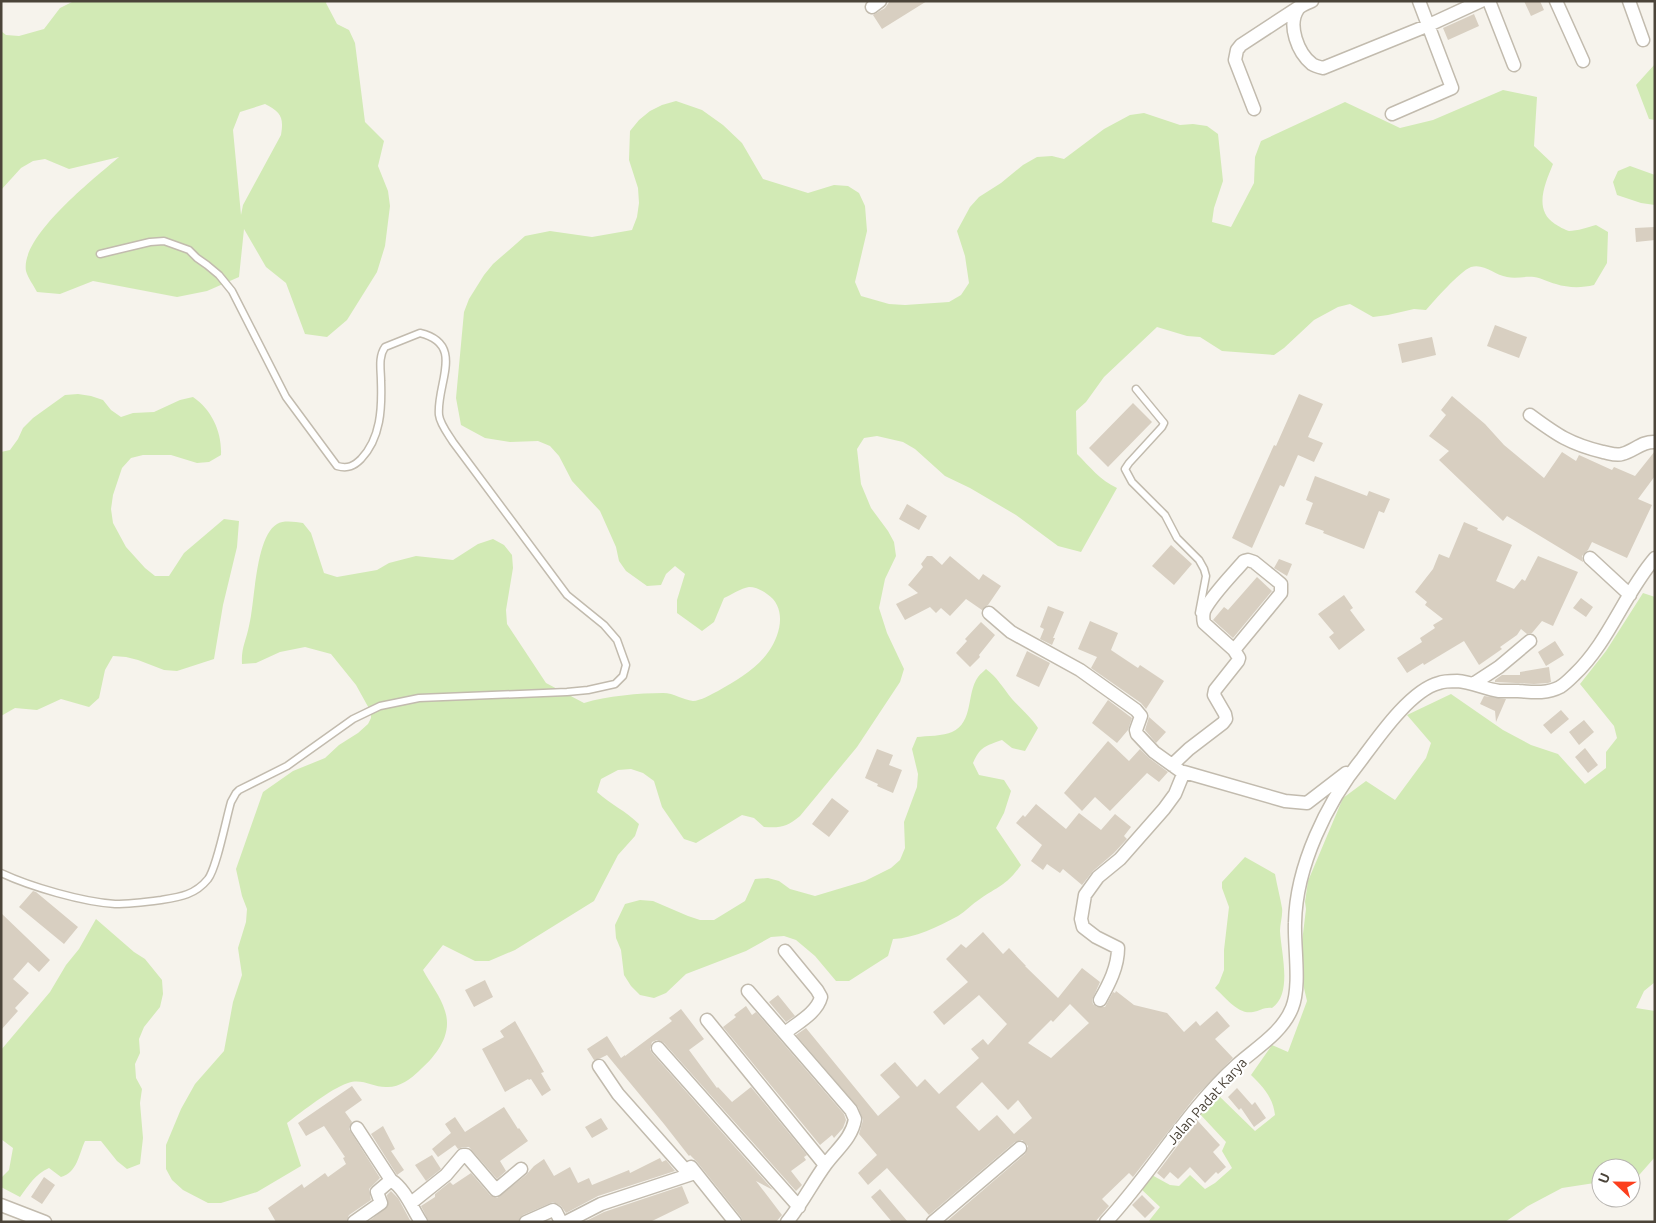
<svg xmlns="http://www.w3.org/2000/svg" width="1656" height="1223" font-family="Ubuntu,sans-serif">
	<rect width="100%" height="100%" fill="#f6f3ec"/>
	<path fill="#d2eab5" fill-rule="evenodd" d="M74 1H327L326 3 337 24 349 30 355 43 365 122 384 141 378 166 388 191 390 206 385 246 377 272 347 320 327 337 305 334 286 283 266 267 244 229 239 277 207 291 177 297 93 281 60 294 37 292C34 286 28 278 26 271 20 236 95 178 119 157L69 169 45 159 33 161 21 168 1 190V31L6 35 19 36 44 29 60 8ZM265 104C281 112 284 117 281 135L243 205 241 215 233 130 240 112Z
		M1655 64V120L1649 119 1636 85Z
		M1503 90 1537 97 1534 146 1553 164C1545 184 1533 210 1555 224 1558 226 1565 230 1569 231 1577 231 1589 227 1596 225L1608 232 1607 263 1594 285C1582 288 1568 288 1556 284 1548 282 1542 278 1534 277 1525 276 1516 279 1507 277 1495 275 1484 263 1471 267 1459 272 1435 300 1426 310L1414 309 1388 315 1373 317 1350 304 1338 307 1314 320 1284 348 1274 355 1222 351 1200 337 1187 336 1157 327 1104 377 1086 402 1076 411 1077 454C1090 467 1100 480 1117 488L1081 552 1058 546 1016 515 970 488 945 476 915 449 903 442 877 436 864 438 857 449 861 484 871 508 888 531 894 542 896 556 885 579 879 608 887 633 904 669 900 682 857 747 800 816C787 827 781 828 764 827L754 818 742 815 696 843 684 839 662 807 654 781 643 773 631 769 618 770 601 779 597 792C610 804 626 811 639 824L635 836 618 855 594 901 515 950 489 961H475L443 945 423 970C430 983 441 997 445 1011 453 1035 436 1056 419 1071 411 1079 398 1088 386 1087 372 1087 362 1078 348 1083 330 1089 303 1111 287 1123L301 1166 257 1192 221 1203H208L183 1190 172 1180 166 1169V1145L181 1109 195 1084 224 1051 233 1002 242 975 238 948 246 922 247 909 242 896 236 869 263 792 293 771 325 758 339 745 358 733 368 724 371 718V712L356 685 331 654 305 647 280 652 256 663 242 664C241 648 246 641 249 626 255 603 255 537 277 524 284 520 295 522 303 523L311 533 324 573 337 577 377 570 389 563 416 556 453 560 478 544 493 539 504 545 512 555 513 568 506 610 507 624 546 683 584 703C606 696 640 693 663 693 674 693 683 700 693 701 700 701 712 694 718 691 736 681 757 669 769 651 781 634 787 607 767 594 762 590 755 587 749 587 741 588 731 595 724 598L714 622 702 631 677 613V600L685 574 675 566 666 574 661 585 647 586 626 571 619 561 616 547 600 511 572 481 559 456 550 446 538 441 510 442 485 438 461 425 456 398 464 312 469 299 484 275 493 264 525 236 550 231 592 237 632 230 637 217 639 203 638 188 629 160 630 131 639 120 650 111 662 105 676 101 702 110 723 125 742 143 763 179 808 193 834 185 848 186 859 193 865 206 867 231 855 282 861 296 889 304 905 305 949 302 961 295 969 283 965 256 957 231 970 207 979 197 1001 183 1023 165 1037 157 1052 156 1064 159 1104 129 1130 115 1144 113 1180 125 1193 124 1207 126 1218 134 1223 181 1214 208 1212 222 1231 227 1254 183 1255 157 1261 141 1345 102 1400 128 1433 120Z
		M1630 166 1655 175V205L1641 203 1617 195 1613 182 1618 171Z
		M78 394 91 396 103 400 111 410 121 417 133 413 154 412 180 400 193 397C212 410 222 432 221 455L209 462 197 463 171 455H143L131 458 122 468 113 495 111 509 113 523 126 547 145 568 155 576H169L184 553 224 519 239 521 237 547 223 605 214 659 177 671 164 670 138 660 126 657 113 656 105 670 99 698 89 707 61 699 37 710 15 708 1 716V452L10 450 18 439 23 428 33 418 65 395Z
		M1643 593 1655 597V982L1644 991 1636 1008 1655 1011V1157L1633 1182H1631V1168H1601V1182L1562 1188 1528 1206 1505 1222H1148L1160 1207 1139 1187 1150 1174 1170 1185 1179 1186 1190 1175 1205 1189 1215 1183 1232 1168 1222 1151 1226 1142 1199 1113 1216 1093 1255 1131 1275 1115C1273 1097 1263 1087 1251 1075L1272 1045 1288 1052 1307 1001 1301 975 1302 942 1306 909 1305 902 1308 881 1343 798 1366 781 1395 800 1426 758 1431 743 1407 715 1451 694 1503 730 1531 745 1558 754 1585 784 1606 768V752L1617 738 1614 726 1580 684 1606 651Z
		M986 669C997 677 1003 688 1012 699 1021 709 1031 717 1038 728L1025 751 1012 748 1002 740C985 746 980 747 973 763L979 775 1004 780 1011 791 1004 813 996 828 1021 865C1007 885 999 886 980 899 972 904 966 911 958 916 938 927 915 938 893 939L888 956 849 981H836L815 956 796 940 784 936 771 937 746 951 686 974 666 993 654 998 640 995 631 986 624 975 621 950 616 938 615 925 625 904 640 900 653 901 688 916 700 920H714L745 901 755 879 768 878 779 881 790 889 815 896 865 881 891 868 900 860 905 848 904 822 917 787 918 774 912 749 917 737C926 736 944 736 952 732 974 722 966 694 978 677 980 674 984 671 986 669Z
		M1245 857 1275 874C1277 885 1280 897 1282 908 1283 915 1280 924 1280 931 1281 952 1293 994 1272 1008 1264 1007 1260 1011 1253 1012 1238 1015 1225 997 1215 988L1219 983 1224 970V950L1229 907 1222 888V882Z
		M96 919 134 952 145 959 162 980 163 994 160 1007 144 1027 139 1039 140 1053 135 1064 136 1078 142 1089 140 1103 143 1138 140 1164 127 1169 117 1161 101 1141H85C79 1154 77 1173 61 1177L49 1168C35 1174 29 1185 20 1197L1 1187V1178L9 1170 13 1148 1 1139V1050L50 992 66 965 79 949Z"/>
	<path fill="#d8cfc1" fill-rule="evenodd" d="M890 1H927L882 29 873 15 885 8Z
		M1524 1H1540L1544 10 1531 16Z
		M1474 14 1479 26 1448 40 1443 28Z
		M1655 227V240L1636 242 1635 228Z
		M1495 325 1527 337 1519 358 1487 346Z
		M1432 337 1436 355 1402 363 1398 344Z
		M1299 394 1323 404 1308 437 1323 443 1314 462 1298 455 1284 487 1280 485 1252 548 1232 538 1274 445 1276 446Z
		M1452 396 1485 424 1504 445 1544 478 1562 452 1576 461 1579 455 1612 470 1614 467 1635 476 1655 451V476L1638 499 1652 505 1627 558 1592 542 1588 550 1582 556 1583 562 1507 516 1503 521 1485 504 1439 460 1449 451 1429 436 1446 415 1441 410Z
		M1133 403 1152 422 1108 467 1089 448Z
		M1315 476 1367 496 1369 491 1390 499 1384 513 1379 511 1364 549 1323 533 1324 531 1305 524 1313 503 1306 500Z
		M907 504 927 516 919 530 899 519Z
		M1464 522 1478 528 1477 530 1512 545 1496 581 1514 589 1522 579 1525 581 1538 556 1578 572 1553 626 1542 621 1532 633 1527 634 1521 629 1517 635 1500 647 1502 649 1479 665 1464 641 1424 665 1423 663 1407 673 1397 658 1422 642 1420 638 1435 628 1433 625 1443 619 1425 605 1427 602 1415 592 1433 569 1439 554 1449 558Z
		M1171 545 1192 564 1174 585 1152 566Z
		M927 556H932L942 565 950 556 979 580 983 574 1001 586 988 605 982 610 966 599 950 616 941 608 936 613 930 607 905 620 896 604 918 593 908 585 923 567 921 564Z
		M1279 559 1292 564 1287 576 1274 568Z
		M1257 577 1272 591 1233 638 1213 620 1224 607 1228 610Z
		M1344 595 1353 608 1350 610 1365 630 1339 650 1329 637 1334 633 1318 614Z
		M1581 598 1593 607 1586 617 1573 608Z
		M1048 606 1064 612 1053 638H1055L1052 645 1040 639 1044 629 1040 627Z
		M1090 621 1118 633 1111 650 1138 668 1140 665 1164 681 1146 709 1141 703 1091 668 1097 657 1078 649Z
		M981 622 995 635 979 655 980 657 970 667 956 653 967 641 965 639Z
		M1555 641 1564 655 1546 666 1538 652Z
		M1027 651 1050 663 1039 687 1016 676Z
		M1549 667 1551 682 1548 683 1534 684 1495 682V680L1502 675H1520V672Z
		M1484 696 1506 699 1496 722 1495 711 1480 704Z
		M1108 700 1132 718 1128 730 1117 743 1092 723Z
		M1561 710 1569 719 1551 734 1543 725Z
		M1149 717 1166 732 1156 743 1145 730Z
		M1584 720 1594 732 1579 745 1569 732Z
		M1108 741 1129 761 1140 749 1149 758 1168 772 1159 782 1147 773 1110 811 1095 797 1082 811 1064 793Z
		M1585 748 1598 765 1588 773 1575 757Z
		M877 749 893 755 889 765 902 770 893 793 877 786 878 784 865 778Z
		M832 798 849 811 829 837 812 824Z
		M1036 804 1066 829 1079 813 1101 830 1115 814 1131 827 1124 836 1127 839 1114 853 1093 871 1082 885 1063 869 1060 873 1047 864 1043 870 1031 861 1042 845 1016 823 1023 815 1025 817Z
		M33 891 36 892 78 927 64 944 19 907Z
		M1 913 50 960 39 972 28 962 13 979 29 993 15 1008 18 1011 1 1030Z
		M983 932 1003 954 1009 948 1026 966H1025L1058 998 1082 968 1100 982 1092 1000 1093 1004 1097 1007H1105L1113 992 1115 993 1116 991 1134 1005 1167 1013 1184 1032 1196 1021 1200 1026 1217 1011 1230 1026 1215 1039 1233 1058 1195 1097 1133 1177 1129 1173 1102 1199 1109 1206 1095 1222H946L1025 1154 1028 1146 1022 1140 1015 1142 929 1215 887 1168 868 1185 858 1173 877 1155 859 1134 863 1120 858 1107 796 1035 806 1028 878 1116 900 1097 880 1075 895 1062 917 1087 925 1079 939 1094 979 1058 971 1049 983 1039 988 1045 1007 1024 979 995 944 1025 933 1012 968 982 946 959 961 944 966 948ZM1070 1004 1089 1023 1051 1058 1028 1043 1051 1020 1053 1022ZM982 1082 1008 1110 1018 1100 1032 1118 1014 1134 997 1115 979 1131 956 1107Z
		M485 980 493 997 474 1007 465 990Z
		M778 995 795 1016 786 1022 769 1002Z
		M746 1006 752 1015 756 1012 844 1114 846 1120 843 1128 834 1138 832 1135 820 1145 723 1027 736 1017 734 1015Z
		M681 1009 704 1039 689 1050 717 1088 718 1087 732 1102 751 1087 807 1155 804 1157 806 1160 791 1171 802 1185 796 1191 664 1043 657 1040 652 1042 650 1049 652 1053 773 1190 756 1181 782 1215 776 1222H743L741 1217 697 1162 690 1155 689 1156 664 1124 607 1055 601 1058 594 1060 587 1049 607 1036 621 1058 625 1055V1056L672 1021 669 1018Z
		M515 1021 544 1072 541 1073 551 1090 542 1096 531 1079 529 1080 528 1079 505 1092 482 1049 504 1037 500 1031Z
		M352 1086 362 1100 345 1112 352 1122 349 1129 380 1178 369 1189 371 1200 349 1215 346 1222H276L268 1208 302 1184 304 1188 325 1173 328 1177 346 1164 343 1158 345 1157 324 1126 306 1136 298 1123Z
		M1237 1088 1252 1105 1255 1102 1266 1118 1254 1127 1241 1108 1239 1110 1228 1097Z
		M504 1107 518 1129 519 1128 528 1141 500 1161 506 1171 497 1179 469 1147H463L458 1149 455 1145 438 1157 432 1149 451 1133 445 1124 455 1117 465 1132Z
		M601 1118 608 1129 592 1138 585 1127Z
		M1197 1120 1220 1145 1213 1152 1226 1167 1218 1174 1216 1172 1205 1183 1190 1167 1178 1179 1170 1172 1164 1179 1157 1173Z
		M383 1126 395 1149 391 1151 404 1170 397 1175 371 1134Z
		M432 1155 441 1169 426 1181 415 1165Z
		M660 1158 662 1162 666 1160 675 1171 598 1196 566 1213 561 1206 553 1202 523 1215 518 1222H429L421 1206 435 1197V1194L450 1182 453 1185 471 1173 490 1195 497 1198 526 1175 534 1166 544 1159 554 1176 570 1167 578 1183 589 1178 592 1185 629 1170 630 1173Z
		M44 1177 55 1185 42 1204 31 1197Z
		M682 1186 689 1203 650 1222H584L604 1212Z
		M880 1189 908 1222H892L871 1197Z
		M391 1191 398 1198 411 1222H368L388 1206 387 1195Z
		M1142 1195 1155 1208 1145 1218 1132 1205Z"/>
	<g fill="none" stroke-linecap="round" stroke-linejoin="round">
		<defs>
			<path id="service" d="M1136 389 1164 423 1162 427 1129 463 1125 469 1132 482 1165 515 1177 538 1199 560 1204 569 1206 576 1199 613
				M1 873C31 887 83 902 115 904 130 904 146 902 161 900 180 897 195 895 208 879 217 867 226 819 231 802L236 793 239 790 287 766 353 719 380 706 419 698 567 692 588 690 615 684 623 676 626 665 617 640 604 625 567 595 453 442C448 434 440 424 439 415 436 384 466 344 420 333L385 347C378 357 381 370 381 381 382 408 381 438 361 459 354 466 348 469 337 466L286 397 232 291 219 275 207 265 197 258 189 250 164 241 150 242 100 254"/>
			<path id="minor" d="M1312 1C1307 3 1301 5 1298 9 1287 25 1298 53 1312 64 1315 66 1319 67 1323 68L1429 25 1481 1
				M1489 1 1514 65
				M1556 1 1583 61
				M1629 1 1643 40
				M872 7 880 1
				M1254 109 1235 60 1237 50 1241 45 1299 7
				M1392 114 1452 88 1419 1
				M1530 415C1557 435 1570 444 1603 452 1609 453 1616 456 1622 454 1634 451 1642 441 1655 442
				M1590 558 1630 595
				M989 613 1011 632 1080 670 1136 710 1141 716 1136 730 1137 734 1154 752 1179 770
				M1473 684 1499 667 1530 641
				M1172 765 1189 749 1223 723 1226 719 1225 714 1214 695 1215 690 1238 661 1239 658 1234 650 1204 623C1203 619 1203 615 1204 611 1211 596 1232 575 1244 561L1248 560 1254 562 1275 579 1281 584V593L1234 650
				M748 991 851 1110 855 1119C852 1138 837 1149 826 1164 812 1183 802 1204 787 1222
				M1100 1000C1109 984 1118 967 1118 948L1096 937 1083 927 1081 919 1085 895 1098 877 1120 859 1164 809 1175 794 1184 772 1285 801 1307 803 1346 773
				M707 1020 825 1165
				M785 1033C797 1023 817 1013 821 997L817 990 785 951
				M658 1048 799 1207
				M599 1066 618 1094 689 1174
				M357 1128 391 1180C405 1189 412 1208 421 1222
				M691 1167 735 1222
				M411 1203 446 1175 463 1155H466L496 1190 521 1169
				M1 1205 45 1222
				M354 1222 381 1203 377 1192 391 1180
				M526 1222 553 1210 556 1212 561 1222
				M566 1222 601 1204 695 1173
				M933 1222 1020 1148
				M1106 1222C1152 1173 1186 1111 1237 1065 1256 1048 1282 1033 1292 1008 1301 986 1294 947 1295 923 1296 866 1327 802 1362 759 1379 736 1411 690 1439 683 1444 681 1452 681 1457 681 1472 682 1485 689 1499 691 1505 691 1512 691 1518 691 1532 692 1547 694 1560 687 1565 684 1570 679 1574 675 1609 642 1624 594 1655 558"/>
		</defs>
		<use href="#service" stroke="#c2bbae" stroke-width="9"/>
		<use href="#minor" stroke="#c2bbae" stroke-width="15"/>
		<use href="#service" stroke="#fff" stroke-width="6"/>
		<use href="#minor" stroke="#fff" stroke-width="12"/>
	</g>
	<g text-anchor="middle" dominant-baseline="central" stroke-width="4.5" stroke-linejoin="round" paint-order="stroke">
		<g font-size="14" fill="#4b4439" stroke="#fff">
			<text transform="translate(1207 1101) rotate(-48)">Jalan Padat Karya</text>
		</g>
	</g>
	<rect width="1656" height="1223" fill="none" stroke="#4b4439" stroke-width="5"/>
	<g transform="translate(1616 1183) rotate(292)"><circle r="24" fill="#ffffff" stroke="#b7b4b0"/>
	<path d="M0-4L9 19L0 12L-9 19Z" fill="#fc3f1d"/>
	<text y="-8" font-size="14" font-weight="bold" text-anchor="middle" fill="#4b4439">U</text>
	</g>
</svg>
